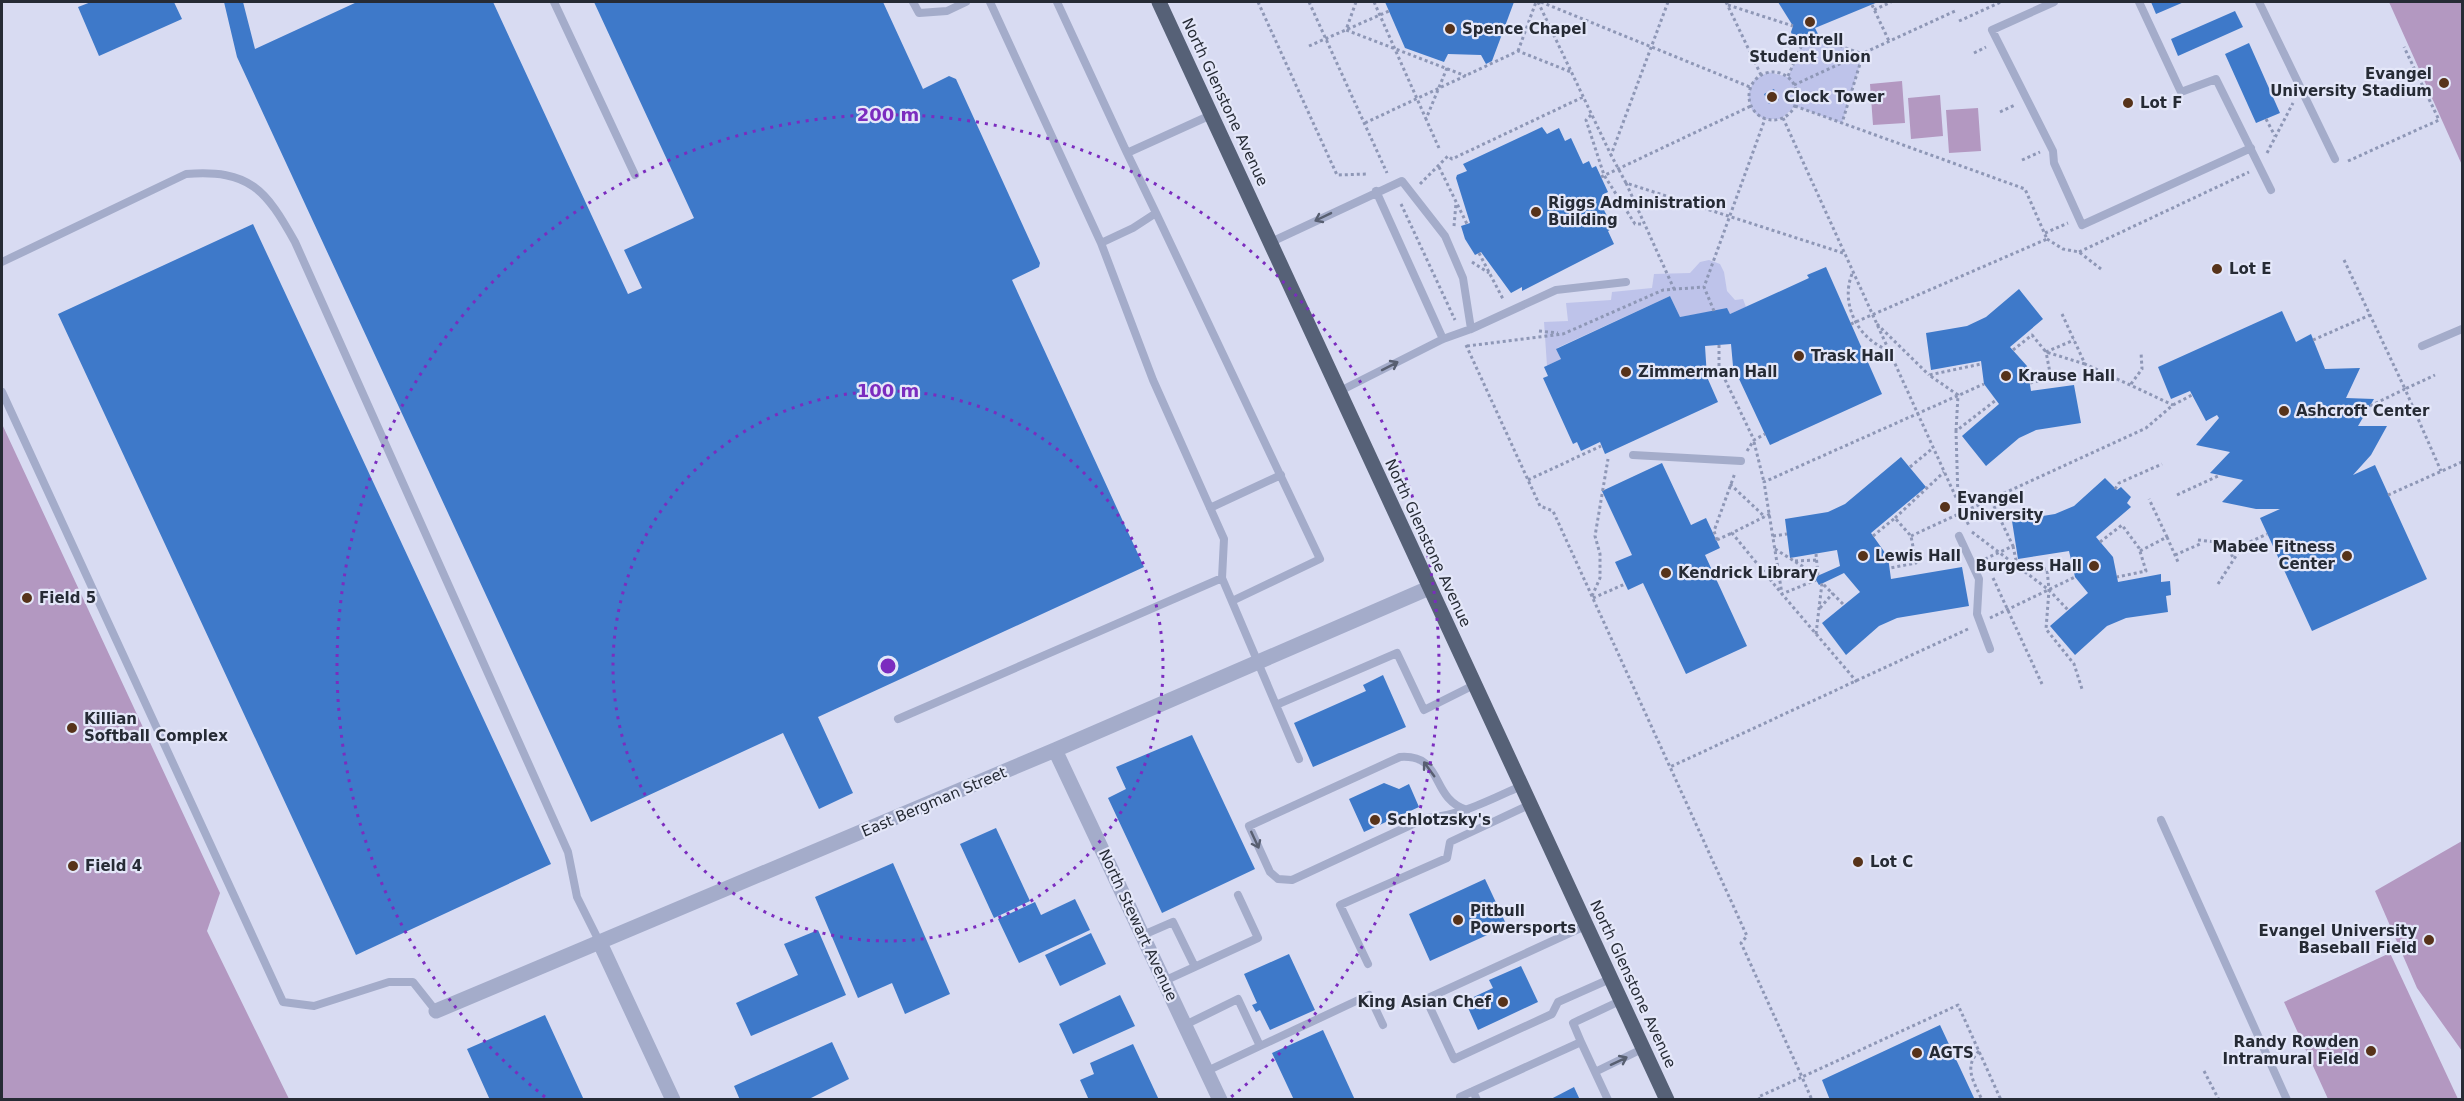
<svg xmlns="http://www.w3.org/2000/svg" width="2464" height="1101" font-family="'DejaVu Sans',sans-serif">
	<rect width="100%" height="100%" fill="#d8dbf2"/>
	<path fill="#b398c1" d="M2389 2H2462V165Z
		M1902 81 1905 123 1873 125 1870 84Z
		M1940 95 1943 136 1911 139 1908 98Z
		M1978 108 1981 151 1949 153 1946 110Z
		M2 424 220 893 207 931 289 1099H2Z
		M2462 841V1051L2417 988 2375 891Z
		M2390 953 2458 1099H2328L2284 1002Z"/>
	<path fill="#bec3ea" d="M1817 38 1863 54 1842 123 1795 106 1781 119H1765L1758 116 1752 110 1748 95 1754 80 1768 72 1788 77 1803 42 1809 45Z
		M1709 260 1720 264 1724 272 1727 291 1735 300 1743 299 1746 307 1730 314 1727 309 1680 317 1670 296 1557 348 1561 359 1547 366 1544 322 1568 321 1566 303 1611 300 1612 292 1652 288 1654 274 1690 273 1700 262Z"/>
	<path fill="#3e79c9" d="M91 2H174L182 19 99 56 78 7Z
		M224 2H243L255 49 357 2H493L628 294 642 288 624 250 694 218 594 2H883L923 89 949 76 956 79 1040 263 1039 267 1012 280 1144 567 818 717 853 793 819 809 783 733 591 822 237 57Z
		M1385 2H1514L1492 61 1486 64 1481 55 1448 54 1444 62 1405 48Z
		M1778 2H1878L1815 28 1819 36 1816 42 1809 45 1794 40 1791 32 1793 26Z
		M2151 2H2184L2156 14Z
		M2235 11 2243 27 2178 56 2171 39Z
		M2249 43 2280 113 2256 123 2225 54Z
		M1774 89 1779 100 1769 104 1764 94Z
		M1542 127 1547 134 1559 128 1565 141 1571 138 1583 164 1589 161 1592 168 1596 166 1608 192 1604 194 1607 200 1600 202 1613 228 1608 231 1614 244 1522 291V287L1511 293 1481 252 1475 255 1465 239 1461 226 1470 223 1456 178 1457 175 1467 171 1463 164Z
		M253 224 551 864 356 955 58 314Z
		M1826 267 1882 394 1770 445 1733 366 1731 344 1705 346 1707 377 1718 402 1605 454 1600 442 1581 451 1577 442 1573 444 1543 378 1548 376 1544 367 1561 359 1556 349 1670 296 1680 317 1727 308 1730 314 1809 278 1807 275Z
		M2019 289 2043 319 2010 347 2027 366 2031 391 2074 385 2081 423 2036 430 2019 438 1986 466 1962 436 1999 404 1984 384 1981 361 1931 370 1926 333 1967 326 1986 317Z
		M2282 311 2296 342 2311 334 2325 369 2360 368 2346 398 2374 399 2358 426H2387L2371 455 2353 475 2375 465 2427 579 2312 631 2260 518 2280 509H2256L2222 502 2243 480 2210 473 2230 452 2196 445 2219 418 2217 415 2206 421 2190 391 2171 399 2158 367Z
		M1901 457 1926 487 1871 533 1888 557 1891 579 1962 567 1969 606 1897 618 1879 626 1846 655 1822 623 1860 592 1844 573 1819 585 1816 580 1815 577 1840 566 1837 550 1790 558 1785 519 1828 512 1845 504Z
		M1662 463 1691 525 1706 518 1720 548 1705 555 1747 646 1686 674 1643 583 1628 590 1615 562 1632 555 1602 491Z
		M2105 478 2117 490 2121 487 2131 497 2127 503 2131 507 2096 537 2113 557 2118 582 2161 574V582L2170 581 2171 595 2166 596 2168 612 2126 618 2107 626 2075 655 2050 626 2088 593 2075 577 2069 551 2018 559 2012 521 2055 514 2074 506Z
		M1383 675 1406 727 1313 767 1294 723 1366 691 1363 685Z
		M1192 735 1255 869 1162 913 1108 798 1126 789 1116 767Z
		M1384 783 1399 789 1409 784 1419 807 1364 832 1349 799Z
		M996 828 1030 901 994 918 960 844Z
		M893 863 950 994 905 1014 892 983 858 998 815 897Z
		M1485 879 1507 926 1430 961 1409 914Z
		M1075 899 1090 930 1019 963 998 919 1035 902 1041 915Z
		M818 930 846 995 751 1036 736 1003 798 975 784 944Z
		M1091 933 1106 964 1060 986 1045 955Z
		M1289 954 1315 1010 1270 1030 1260 1010 1256 1012 1252 1005 1257 1003 1244 974Z
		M1521 966 1538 1002 1478 1030 1465 1001 1493 988 1489 980Z
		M1120 995 1135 1026 1073 1054 1059 1024Z
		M545 1015 584 1100H490L467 1049Z
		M1940 1025 1975 1100H1830L1822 1080Z
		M1323 1030 1355 1100H1294L1272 1053Z
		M832 1042 849 1079 807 1100H740L734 1086Z
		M1133 1044 1159 1100H1089L1080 1080 1094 1074 1090 1063Z
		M1574 1087 1580 1100H1549Z"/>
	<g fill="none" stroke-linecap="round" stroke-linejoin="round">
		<path stroke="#8e97b6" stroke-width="3" stroke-dasharray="3 3" stroke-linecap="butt" d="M1258 2 1337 175 1368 174
			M1309 2 1387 173
			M1356 2 1346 30 1466 76
			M1374 2 1426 119
			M1538 2 1611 155
			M1541 2 1750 87
			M1668 2 1611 155 1626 183 1843 253
			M1726 2 1761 75
			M1728 5 1793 26
			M1872 5 1889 41
			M1874 10 1891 2
			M1959 21 2001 2
			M1817 38 1863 54 1842 123
			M1309 46 1389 11
			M1518 51 1536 2
			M1974 53 1986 47
			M1749 96a24 24 0 1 1 48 0a24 24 0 1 1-48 0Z
			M1788 76 1803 42
			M1794 85 1955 11
			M1795 106 2025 189 2047 239 1851 324
			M2000 112 2015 105
			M1591 115 1586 120 1604 175 1635 224H1643
			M1783 118 1969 526
			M2266 119 2275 136
			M1365 123 1518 51 1571 72
			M1439 148 1426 119 1447 68
			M2267 153 2293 103
			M2022 160 2040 152
			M2348 161 2439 120 2404 47
			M1439 167 1467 224
			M1601 177 1751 106
			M1626 183 1674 289
			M1420 184 1448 156 1452 159 1583 97
			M1401 204 1455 320
			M1454 226 1456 203
			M2045 233 2068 223
			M2047 239 2063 249 2079 252 2101 269
			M2079 252 2249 172
			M1479 253 1503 299
			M2344 260 2405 389 2435 375
			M1472 262 1489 273
			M1852 274C1840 304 1858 339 1888 350
			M1714 311 1704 287 1765 119
			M2062 314 2085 364 2173 405
			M1877 324 1929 375
			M1539 331 1558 333
			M2313 340 2370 315
			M1466 345 1540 506 1553 511 1670 767
			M1719 345V367L1754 440 1765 434
			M1467 346 1563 334 1663 290 1704 287
			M2013 350 2032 335 2046 352 2085 364
			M2030 383 2051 378 2046 352 2074 340
			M2131 384 2142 369 2141 352
			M2370 406 2405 389 2441 471
			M1956 431 1958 395 1929 375 1981 364
			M1754 442 1764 482
			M1747 451 1754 440
			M1910 467 1933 448
			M1528 480 1601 446
			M1730 484 1765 517
			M2115 489 2119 483 2162 464
			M2177 495 2220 475
			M2388 495 2462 462
			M1958 499 1956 431 1996 400
			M1770 514 1732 533 1782 594 1816 580
			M1895 518 1944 472
			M1972 532 2049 590 2068 610
			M1773 536 1787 534
			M1873 536 1895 518 1911 536 1916 563 1890 568
			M1911 536 2146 428 2173 405 2192 395
			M2167 537 2178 562
			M1717 540 1714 531 1735 473
			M1717 540 1732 533
			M2198 540 2243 545
			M2100 542 2122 525 2139 548 2146 571 2117 577
			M2227 543 2233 558
			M2013 546 2017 565
			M1775 549 1818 576
			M2140 551 2167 537 2149 499
			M1816 554 1818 576
			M2175 555 2200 544
			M1985 559 2013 546 1991 500
			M1795 561 1817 560
			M2019 568 2047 569 2049 590 2046 629 2074 664 2082 689
			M1993 578 2042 684
			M2218 584 2243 545 2267 534
			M1592 596 1600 578V554L1595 536 1608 459
			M1593 598 1625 584
			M1820 608 1833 593
			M1990 618 2075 577
			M1968 629 1670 767 1747 936 1741 943 1802 1077 1958 1005 2001 1100
			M1816 634 1822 583 1844 605
			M1857 682 1782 594 1764 482 1984 384
			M1979 1051C1963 1067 1974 1082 1982 1100
			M2204 1071 2219 1100
			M1760 1100 1758 1097 1802 1077 1812 1100"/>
		<path stroke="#a4acca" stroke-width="8" d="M554 2 635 175
			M913 2 919 13 947 11 966 2
			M990 2 1101 243 1153 380 1224 539 1222 578 1276 705
			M1057 2 1127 153
			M2054 2 1992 30 2053 151 2054 163 2082 225 2251 148
			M2139 2 2181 92 2216 79 2271 190
			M2259 2 2335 159
			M1376 191 1443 339
			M1156 213 1320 559 1232 601
			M1101 243 1133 228 1156 213 1127 153 1211 115
			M1269 243 1402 181 1445 236 1463 278 1471 329 1443 339 1338 392
			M2 262 186 174C250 169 266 190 295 242L568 852 577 897 600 943
			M1471 329 1556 290 1626 282
			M2422 346 2462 329
			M2 392 283 1002 314 1006 389 982H413L436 1011
			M1633 455 1741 461
			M1210 508 1281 475
			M1959 536 1979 579 1977 614 1990 649
			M898 719 1222 578
			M1299 759 1276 705 1397 653 1424 710 1474 685
			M1467 810C1429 798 1445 754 1400 757L1249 826 1270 872 1278 879 1292 880 1426 818C1460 816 1490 800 1521 786
			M2161 820 2287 1100
			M1585 926 1426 999 1454 1059 1552 1014 1558 1002 1610 979
			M1143 935 1173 922 1195 967
			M1368 964 1340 905 1447 858 1450 842 1529 805
			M1164 981 1258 938 1238 895
			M1185 1025 1238 999 1260 1046 1207 1071
			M1581 1042 1573 1023 1620 1001
			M1260 1046 1369 995 1383 1025
			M1595 1072 1642 1049
			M1473 1091 1477 1100
			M1461 1100 1460 1097 1581 1042 1608 1100"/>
		<path stroke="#a4acca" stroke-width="15" d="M1055 750 1220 1100
			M600 943 673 1100
			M436 1011 1055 750 1429 588"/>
		<path stroke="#566177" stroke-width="15" d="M1159 2 1667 1100"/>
	</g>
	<defs><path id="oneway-shaft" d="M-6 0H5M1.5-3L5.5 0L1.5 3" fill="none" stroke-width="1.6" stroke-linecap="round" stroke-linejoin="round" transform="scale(1.5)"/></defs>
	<g stroke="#585f71">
		<use href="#oneway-shaft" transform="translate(1323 217) rotate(154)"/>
		<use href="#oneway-shaft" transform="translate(1390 366) rotate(-27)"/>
		<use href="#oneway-shaft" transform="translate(1429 769) rotate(-126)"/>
		<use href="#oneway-shaft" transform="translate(1255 840) rotate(65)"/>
		<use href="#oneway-shaft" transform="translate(1619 1061) rotate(-25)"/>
	</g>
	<g fill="none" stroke="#7b2cbf" stroke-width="3" stroke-dasharray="3 6">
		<circle cx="888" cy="666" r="275"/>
		<path d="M545 1097A551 551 0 1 1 1231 1097"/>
	</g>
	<g fill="#57331a" stroke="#e4e7f9" stroke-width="2">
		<circle cx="1810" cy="22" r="6"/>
		<circle cx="1450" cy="29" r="6"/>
		<circle cx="2444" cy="83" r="6"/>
		<circle cx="1772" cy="97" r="6"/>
		<circle cx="2128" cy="103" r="6"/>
		<circle cx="1536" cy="212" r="6"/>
		<circle cx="2217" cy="269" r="6"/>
		<circle cx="1799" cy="356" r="6"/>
		<circle cx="1626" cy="372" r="6"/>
		<circle cx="2006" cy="376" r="6"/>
		<circle cx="2284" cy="411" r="6"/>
		<circle cx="1945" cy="507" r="6"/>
		<circle cx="1863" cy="556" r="6"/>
		<circle cx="2347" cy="556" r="6"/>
		<circle cx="2094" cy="566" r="6"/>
		<circle cx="1666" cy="573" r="6"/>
		<circle cx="27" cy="598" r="6"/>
		<circle cx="72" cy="728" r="6"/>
		<circle cx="1375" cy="820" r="6"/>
		<circle cx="1858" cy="862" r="6"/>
		<circle cx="73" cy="866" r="6"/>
		<circle cx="1458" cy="920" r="6"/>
		<circle cx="2429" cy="940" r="6"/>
		<circle cx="1503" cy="1002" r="6"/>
		<circle cx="2371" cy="1051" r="6"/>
		<circle cx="1917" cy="1053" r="6"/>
	</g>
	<g text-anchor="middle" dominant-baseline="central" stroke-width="4.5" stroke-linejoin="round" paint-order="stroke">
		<g font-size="15" font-weight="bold" fill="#262b35" stroke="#e4e7f9" text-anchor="start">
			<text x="1462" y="29">Spence Chapel</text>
			<text x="1810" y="40" text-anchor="middle">Cantrell<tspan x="1810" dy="17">Student Union</tspan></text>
			<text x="2432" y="74" text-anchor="end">Evangel<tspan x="2432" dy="17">University Stadium</tspan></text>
			<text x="1784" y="97">Clock Tower</text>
			<text x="2140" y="103">Lot F</text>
			<text x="1548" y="203">Riggs Administration<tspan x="1548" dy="17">Building</tspan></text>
			<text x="2229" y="269">Lot E</text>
			<text x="1811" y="356">Trask Hall</text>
			<text x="1638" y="372">Zimmerman Hall</text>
			<text x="2018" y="376">Krause Hall</text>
			<text x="2296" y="411">Ashcroft Center</text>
			<text x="1957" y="498">Evangel<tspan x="1957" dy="17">University</tspan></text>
			<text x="2335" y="547" text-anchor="end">Mabee Fitness<tspan x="2335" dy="17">Center</tspan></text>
			<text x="1875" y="556">Lewis Hall</text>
			<text x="2082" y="566" text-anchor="end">Burgess Hall</text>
			<text x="1678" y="573">Kendrick Library</text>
			<text x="39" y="598">Field 5</text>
			<text x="84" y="719">Killian<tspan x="84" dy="17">Softball Complex</tspan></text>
			<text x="1387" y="820">Schlotzsky's</text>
			<text x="1870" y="862">Lot C</text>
			<text x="85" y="866">Field 4</text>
			<text x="1470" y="911">Pitbull<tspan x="1470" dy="17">Powersports</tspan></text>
			<text x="2417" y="931" text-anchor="end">Evangel University<tspan x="2417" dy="17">Baseball Field</tspan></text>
			<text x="1491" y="1002" text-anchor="end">King Asian Chef</text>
			<text x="2359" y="1042" text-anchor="end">Randy Rowden<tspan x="2359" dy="17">Intramural Field</tspan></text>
			<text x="1929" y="1053">AGTS</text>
		</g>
		<g font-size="15" fill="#262b35" stroke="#e4e7f9">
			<text transform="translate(1225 102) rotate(65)">North Glenstone Avenue</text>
			<text transform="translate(1428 543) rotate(65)">North Glenstone Avenue</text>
			<text transform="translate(934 802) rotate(-23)">East Bergman Street</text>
			<text transform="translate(1138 925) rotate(65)">North Stewart Avenue</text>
			<text transform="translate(1633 984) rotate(65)">North Glenstone Avenue</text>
		</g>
	</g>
	<circle cx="888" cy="666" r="9" fill="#7b2cbf" stroke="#e4e7f9" stroke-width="3"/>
	<g font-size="18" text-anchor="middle" font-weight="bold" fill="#7b2cbf" stroke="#e4e7f9" stroke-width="4.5" stroke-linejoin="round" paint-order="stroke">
		<text x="888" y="121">200 m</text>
		<text x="888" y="397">100 m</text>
	</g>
	<rect width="2464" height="1101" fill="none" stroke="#262b35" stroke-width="6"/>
</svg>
